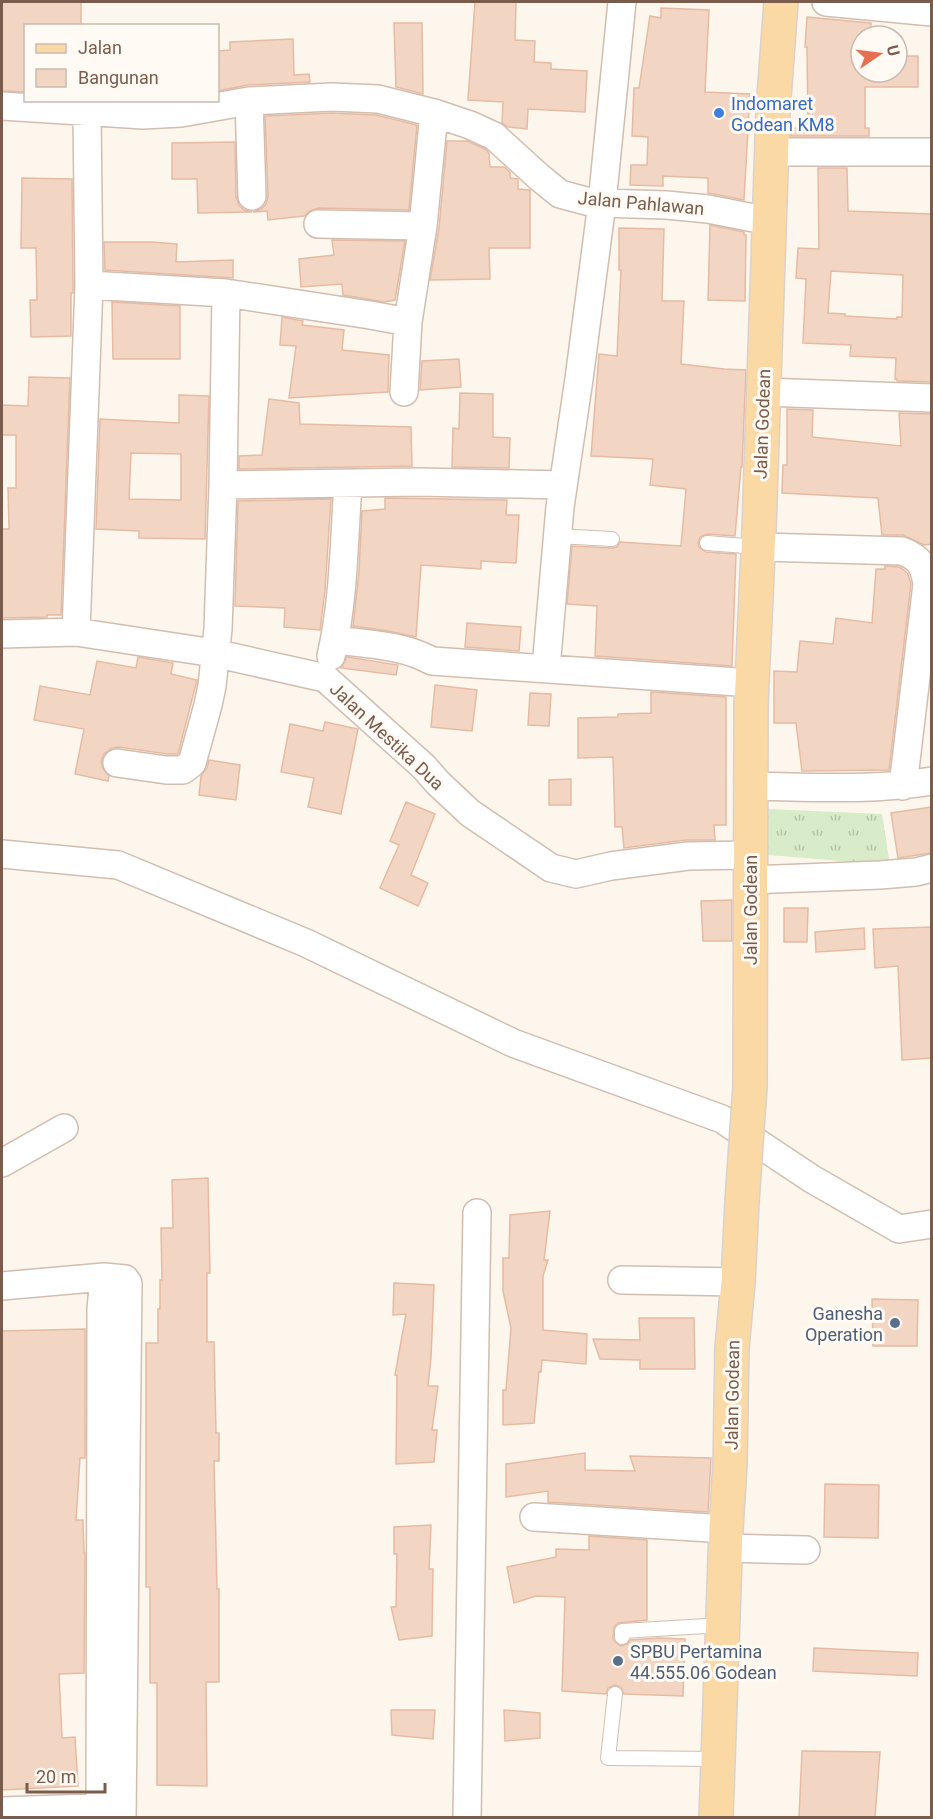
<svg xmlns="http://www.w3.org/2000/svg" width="933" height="1819" font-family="Roboto,sans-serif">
	<defs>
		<pattern id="grass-tufts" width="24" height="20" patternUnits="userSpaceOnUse" patternTransform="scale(1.5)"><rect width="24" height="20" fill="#d8ecc9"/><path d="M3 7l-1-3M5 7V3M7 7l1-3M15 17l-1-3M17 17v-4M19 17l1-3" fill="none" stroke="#b4c2a5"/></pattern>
	</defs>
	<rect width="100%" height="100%" fill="#fdf6ec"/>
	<path fill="url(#grass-tufts)" d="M768 809 882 814 890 865 768 855Z"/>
	<path fill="#f3d5c3" stroke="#e6bba3" stroke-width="1.5" fill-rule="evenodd" d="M2 2H81V25H26V92L2 91Z
		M475 2H516L515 40 535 41 534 62 551 63V69L587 71 585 112 528 109 527 129 508 127 502 123 503 102 468 100Z
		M661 8 709 10 705 92 750 94 744 200 708 193V178L663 176V186L630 185 631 165H647L648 137 632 136 634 88H639L650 16 661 18Z
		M807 17 871 23V36H861V72H897V56H918V87H865V128H869V136H791V128H808L807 47H805Z
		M394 23H422L423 94 396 87Z
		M293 39 294 75 309 74 310 82 248 85 218 91V51L230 50V42Z
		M332 113 376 115 417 125 409 210 318 208 310 211 304 216 268 220 267 211 253 212 261 209 266 204 268 196 265 116Z
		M447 141H467L485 149 489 153 490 167H504L510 172V178L518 179V189L530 190V248H489L490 279 430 280 439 228Z
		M235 142 236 197 239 205 244 210 252 212 198 213 197 179H172V143Z
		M818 168H847L848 211 932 214V382L897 381V379H895L896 358 850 356 851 345 803 343 806 279 796 278 798 248 819 249ZM831 271 903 275 902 317H897V319L845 316V314L828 313Z
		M22 178 72 179 73 285V293H71V336L31 337 30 300H37L36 248H21Z
		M710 225 744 232V235H746L745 301 708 300Z
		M619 228 664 229 662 301H684L681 364 724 369 746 370 742 467H741L735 536 707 534 700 537 698 543 699 547 706 552 736 554 732 666 595 656 597 606 567 604 572 546 612 548 617 547 620 542 681 546 686 489 650 485 653 459 591 456 599 354 617 356 621 270H619Z
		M332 240 405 241 395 300 384 302 343 295 342 284 301 287 299 259 334 255Z
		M104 242H152L177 244 176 262 233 260V278L105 270Z
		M112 302 180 306V359H113Z
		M282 317 303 321 302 325 344 330 342 350 389 355 388 392 289 398 296 346 280 345Z
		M459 359 461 387 420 390 422 361Z
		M29 377 70 378 61 615H47V617L2 618V529H9L8 488H16V435H2V405L28 406Z
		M460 393 493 394V437L510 438 509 468 452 467 453 428 459 429Z
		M179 395 209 396 205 539 139 538V531L96 529 100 419 179 423ZM131 453 181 454V500L129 499Z
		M269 399 299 403 300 424 411 427 412 466 239 469V456L262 455Z
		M787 409 813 410 812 437 901 446 899 413 932 414V544L924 545 903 535H882L878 498 782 493 783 465H787Z
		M385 498 507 500 506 515H519L516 563 481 561V569L421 565 416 637 388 631 353 626 359 572 362 511 385 509Z
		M331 499 325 590 320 630 284 627 285 608 235 606 238 501Z
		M885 566 899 567 904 570 908 574 911 584 889 770 802 771 796 723H774V671L797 672 800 641 833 644 836 618 872 623 876 569H885Z
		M467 623 521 627 519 651 465 647Z
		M138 657 173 663 171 674 197 680 178 754H167L119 747 112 748 104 754 101 761 103 769 109 776 108 781 75 774 84 729 34 720 40 686 90 695 97 661 136 668Z
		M347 657 398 665 396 675 341 668Z
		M435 685 477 690 472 731 431 727Z
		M651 692 726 697V825H714L715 840H686L624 848 622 827H615L613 757 578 758V718L618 717V714L651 713Z
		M530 693 551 694 549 726 528 725Z
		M325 722 358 729 341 814 308 807 314 778 281 772 290 724 323 731Z
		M209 760 240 765 236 800 199 795 201 776 207 768Z
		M571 779V805H549V780Z
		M406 802 435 814 411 875 428 883 418 906 380 888 399 845 390 841Z
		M931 807V853L898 858 891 813Z
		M732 900V941H703L701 901Z
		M784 908H808L807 942H784Z
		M932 927V1058L902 1060 898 966 875 968 873 929Z
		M864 928 865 949 816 952 815 932Z
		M208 1178 210 1273H207V1342H214L216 1433H219V1461H214L217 1589H219V1682H206L207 1786 157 1785V1683H150V1587H146V1343H158V1309H160V1280H162L161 1228H173L172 1180Z
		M550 1211 544 1260H548L543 1276V1330L587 1334 586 1364 542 1360 541 1372H539L534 1423 503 1425V1390H506L511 1328 503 1291V1258H509L510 1215Z
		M394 1283 434 1285 431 1358 428 1386H438L432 1430H437L434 1462 396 1464 397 1375H395L406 1314 393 1315Z
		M872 1299 918 1300 917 1346H873Z
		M639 1318H694L695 1369H640V1360L600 1359 593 1339 640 1340Z
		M85 1329V1458H80L76 1520H83L84 1553H85L84 1673 59 1674 62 1738 75 1737 78 1786 2 1790V1331Z
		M585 1453V1470L635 1471 630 1456 711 1458 708 1512 548 1502V1491L506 1497V1464Z
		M825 1484 879 1485 878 1538 824 1537Z
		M431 1525 429 1569H433L432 1636 399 1640 391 1607H396L397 1554H394V1527Z
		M589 1536 647 1540V1620L618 1623 614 1627 613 1638 615 1642 621 1646 627 1644 630 1640 659 1638 685 1639 683 1696 624 1694 621 1687 615 1685 608 1688 606 1694 562 1691 565 1597 536 1596 514 1603 507 1567 556 1557V1549L589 1550Z
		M814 1648 918 1653 917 1676 813 1671Z
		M391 1710H435L433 1739 392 1735Z
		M504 1710 540 1713V1738L505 1741Z
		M802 1751 880 1752 875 1817 799 1818Z"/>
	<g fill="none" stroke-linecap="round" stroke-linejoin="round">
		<defs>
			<path id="service" d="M557 536 612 539
				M707 543 758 547
				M622 1637V1631L723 1625
				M615 1694 608 1758 718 1759"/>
			<path id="minor" d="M826 2 932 12
				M249 101 252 196
				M2 106 143 115 181 113 249 101 332 97 378 99 434 113 470 125 494 136 539 177 560 194 586 201 602 203 666 205 708 209 769 221
				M772 152H932
				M318 224 423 226 434 113
				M89 285 226 293 370 315 408 322 404 392
				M408 322 423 226
				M763 392 932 398
				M223 485 419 482 563 485
				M758 547 902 551C920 558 924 565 927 584L903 786
				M76 632 89 285 87 113
				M2 634 76 632 214 653 325 678 424 767 438 783 470 813 551 868 576 874 611 866 688 856 751 855
				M335 640C368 644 403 645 432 661L752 683
				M331 656C344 600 344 541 348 484
				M546 668 560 507 579 379 602 203 622 2
				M117 763 166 770H183L192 763 208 705 212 686 218 629 223 485 226 293
				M751 786C811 787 872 791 932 781
				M2 854 118 865 306 943 513 1043 722 1119 812 1179 899 1229 932 1224
				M750 880 880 875 916 872 932 868
				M2 1163 64 1128
				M622 1280 738 1282
				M2 1286 104 1277 125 1279 128 1283 122 1818
				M534 1517 726 1529
				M726 1548 806 1550
				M2 1811 118 1807
				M100 1818 101 1383V1309L104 1277
				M467 1818 477 1213"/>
			<path id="primary" d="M750 1086 751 705 759 530 773 111 781 2
				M716 1818 726 1529 730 1464 732 1348 738 1282 742 1202"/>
		</defs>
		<use href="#service" stroke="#d1beb0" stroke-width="16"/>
		<use href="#minor" stroke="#d1beb0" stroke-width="30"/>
		<use href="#primary" stroke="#dad1cd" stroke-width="36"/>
		<use href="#service" stroke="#fff" stroke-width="14"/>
		<use href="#minor" stroke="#fff" stroke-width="27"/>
		<use href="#primary" stroke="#fbd9a5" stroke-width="33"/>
		<defs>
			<path id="primary-bridge" d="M742 1202 750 1086"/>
		</defs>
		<use href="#primary-bridge" stroke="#dad1cd" stroke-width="36" stroke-linecap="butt"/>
		<use href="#primary-bridge" stroke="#fbd9a5" stroke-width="33"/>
	</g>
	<circle fill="#3f7fe0" stroke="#fffaf3" stroke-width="2" cx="719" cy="113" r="6"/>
	<g fill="#5c6f8a" stroke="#fffaf3" stroke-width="2">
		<circle cx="895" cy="1323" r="6"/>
		<circle cx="618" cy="1661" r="6"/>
	</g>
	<g text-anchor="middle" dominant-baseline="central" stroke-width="6" stroke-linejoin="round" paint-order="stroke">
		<g font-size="18" fill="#366cbe" stroke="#fffaf3" text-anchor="start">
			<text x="731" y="103">Indomaret<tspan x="731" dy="21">Godean KM8</tspan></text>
		</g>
		<g font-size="18" fill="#7a5c4d" stroke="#fffaf3">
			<text transform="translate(641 203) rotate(5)">Jalan Pahlawan</text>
			<text transform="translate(762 424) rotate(-88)">Jalan Godean</text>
			<text transform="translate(387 736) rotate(43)">Jalan Mestika Dua</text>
			<text transform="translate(750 910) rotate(-90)">Jalan Godean</text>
			<text transform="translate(732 1395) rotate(-89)">Jalan Godean</text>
		</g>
		<g font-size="18" fill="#4e5e75" stroke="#fffaf3" text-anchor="end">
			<text x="883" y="1313">Ganesha<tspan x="883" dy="21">Operation</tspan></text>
			<text x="630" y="1651" text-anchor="start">SPBU Pertamina<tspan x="630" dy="21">44.555.06 Godean</tspan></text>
		</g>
	</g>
	<rect width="933" height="1819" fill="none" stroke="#7a5c4d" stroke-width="6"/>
	<rect x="24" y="24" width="195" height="78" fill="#fffaf3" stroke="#cabbb1" stroke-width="1.5"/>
	<rect x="36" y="44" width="30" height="9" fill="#fbd9a5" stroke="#cabbb1" stroke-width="1.5"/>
	<text x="78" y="54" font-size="18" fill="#7a5c4d">Jalan</text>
	<rect x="36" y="69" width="30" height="18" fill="#f3d5c3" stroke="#cabbb1" stroke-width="1.5"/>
	<text x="78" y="84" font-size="18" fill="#7a5c4d">Bangunan</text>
	<g transform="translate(879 54) rotate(76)"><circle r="28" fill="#fffaf3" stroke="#cabbb1" stroke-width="1.5"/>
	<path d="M0-4.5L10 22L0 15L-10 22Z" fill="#e76f51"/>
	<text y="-9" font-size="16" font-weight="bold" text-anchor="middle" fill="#7a5c4d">U</text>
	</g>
	<path d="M27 1783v9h78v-9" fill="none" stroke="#7a5c4d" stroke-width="3"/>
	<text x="36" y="1783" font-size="18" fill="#7a5c4d" stroke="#fffaf3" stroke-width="4.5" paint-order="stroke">20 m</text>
</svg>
